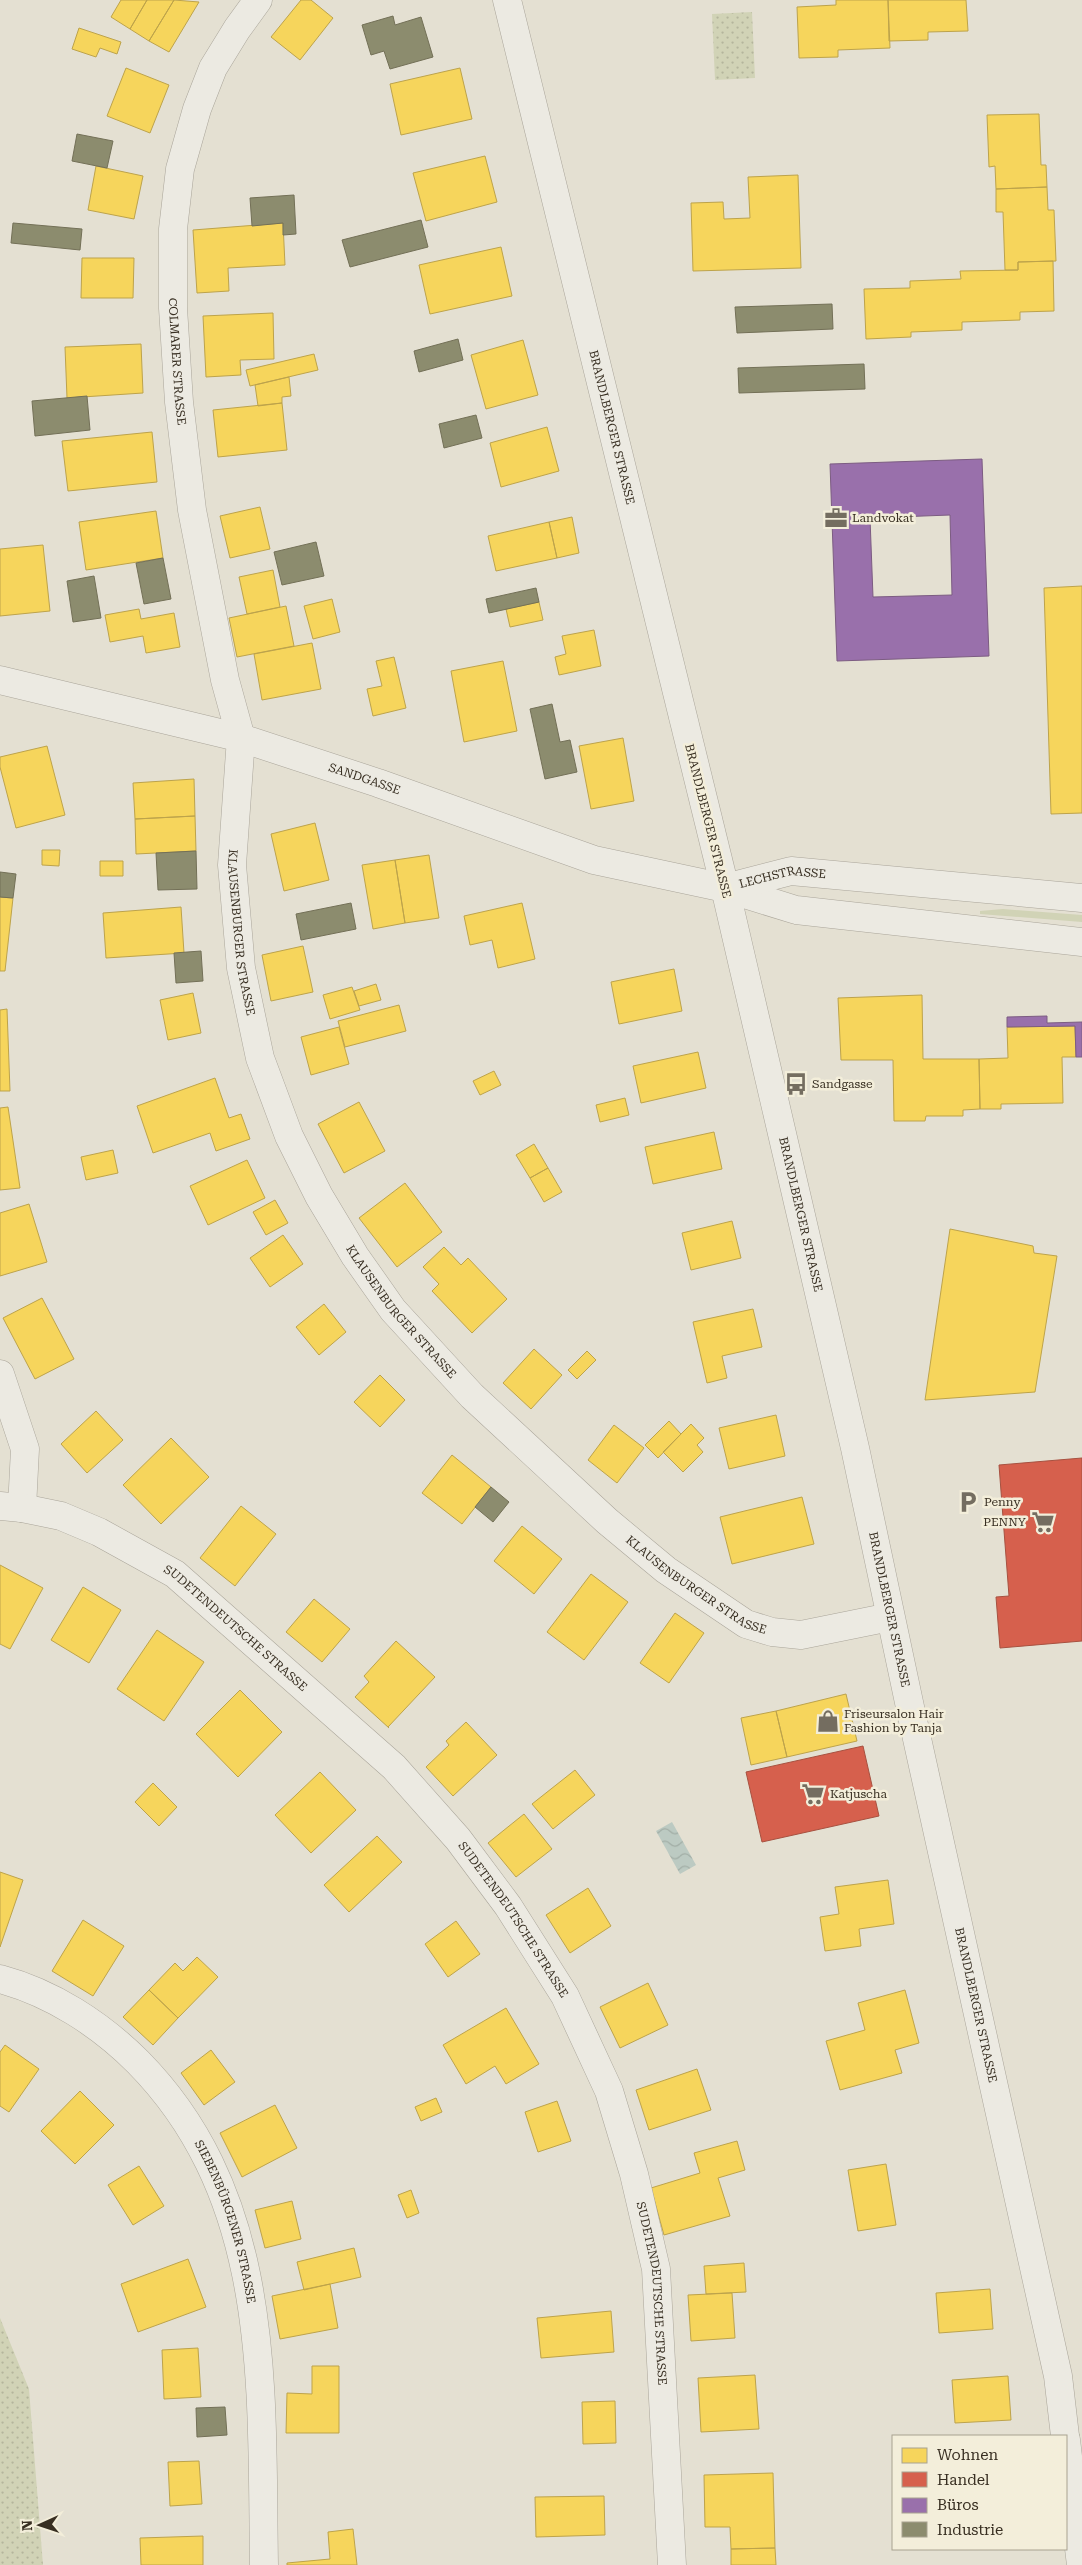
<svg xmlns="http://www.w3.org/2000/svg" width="1082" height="2565" font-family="'Roboto Serif',serif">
	<defs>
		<pattern id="park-dots" width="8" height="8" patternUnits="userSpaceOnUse" patternTransform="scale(1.25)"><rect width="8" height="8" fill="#d1d3b6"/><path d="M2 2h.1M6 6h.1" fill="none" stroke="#b4b59c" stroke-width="1.8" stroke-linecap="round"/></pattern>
		<pattern id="water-waves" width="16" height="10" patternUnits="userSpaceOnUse" patternTransform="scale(1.25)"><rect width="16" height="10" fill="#bccac2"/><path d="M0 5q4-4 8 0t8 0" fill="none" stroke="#a2aea6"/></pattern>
	</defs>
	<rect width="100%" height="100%" fill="#e4e0d2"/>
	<path fill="#d1d3b6" d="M1003 909 1082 915V922L980 914V911Z"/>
	<path fill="url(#park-dots)" d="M752 12 755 78 715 80 712 14Z
		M0 2318 29 2389 43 2565H0Z"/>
	<path fill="url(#water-waves)" d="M672 1822 696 1865 680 1874 656 1831Z"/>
	<path fill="#f6d55c" stroke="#bda34b" d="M121 0H147L130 29 111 17Z
		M147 0H174L149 41 130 29Z
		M174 0 199 2 169 52 149 41Z
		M301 0H311L333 18 300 60 271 37Z
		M836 0H888L890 48 838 50V57L799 58 797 7 836 5Z
		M888 0H966L968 31 928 32V40L889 41Z
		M79 28 121 42 117 54 100 48 96 57 72 49Z
		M126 68 169 85 150 133 107 116Z
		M460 68 472 119 401 135 390 84Z
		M1039 114 1041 165H1046L1047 187 996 189 995 166 989 167 987 115Z
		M485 156 497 202 426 221 413 173Z
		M96 166 143 176 134 219 88 210Z
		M798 175 801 268 693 271 691 203 723 202 724 219 750 218 748 177Z
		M1047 187 1048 210H1054L1056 261 1018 262V270H1005L1003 212H996V189Z
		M283 223 285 265 228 268 229 291 197 293 193 230Z
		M501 247 512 296 430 314 419 265Z
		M82 258H134L133 298H81Z
		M1053 261 1054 311 1020 312V320L962 322V330L911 332V337L866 339 864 289 910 288V281L961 279 960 271 1018 270V262Z
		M273 313 274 359 240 360 241 375 206 377 203 316Z
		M523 340 538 395 486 409 471 355Z
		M141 344 143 393 67 398 65 347Z
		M314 354 318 370 250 386 246 370Z
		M289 377 291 396 282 397V403L258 406 255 385Z
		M282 403 287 450 218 457 213 410Z
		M547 427 559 471 501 487 490 443Z
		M152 432 157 482 68 491 62 441Z
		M260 507 270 549 230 558 220 516Z
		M156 511 163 558 86 570 79 522Z
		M572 517 579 553 557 558 549 522Z
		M549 522 557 558 496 571 488 536Z
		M43 545 50 611 0 616V549Z
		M273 570 280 607 247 614 239 577Z
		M1082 586V813L1051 814 1044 588Z
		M332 599 340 632 313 639 304 606Z
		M539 602 543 620 510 627 506 609Z
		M286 606 294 646 237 657 229 618Z
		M139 609 141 619 174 613 180 647 146 653 143 636 110 642 105 615Z
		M594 630 601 666 559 675 555 657 566 654 562 636Z
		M312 643 321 689 262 700 254 654Z
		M394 657 406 708 373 716 367 689 382 686 376 661Z
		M503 661 517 731 464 742 451 671Z
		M623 738 634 801 591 809 579 746Z
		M47 746 65 815 16 828 0 767V757Z
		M194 779 195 816 135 819 133 783Z
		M195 816 196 851 136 854 135 819Z
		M315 823 329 880 284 891 271 834Z
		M42 850H60L59 866 42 865Z
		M429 855 439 918 405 923 395 860Z
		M395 860 405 923 373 929 362 865Z
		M100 861H123V876H100Z
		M0 897 13 898 5 971H0Z
		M522 903 535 959 498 968 492 940 470 945 464 916Z
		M181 907 184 953 106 958 103 913Z
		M303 946 313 992 271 1001 262 955Z
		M674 969 682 1011 619 1024 611 982Z
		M376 984 381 1000 359 1006 354 991Z
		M352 987 360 1010 330 1019 323 995Z
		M193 993 201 1033 168 1040 160 1000Z
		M922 995 923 1059H979L980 1109 963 1110V1116H926L925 1121H894L893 1060H841L838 998Z
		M399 1005 406 1031 345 1047 338 1021Z
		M7 1009 10 1091H0V1010Z
		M1075 1026 1076 1057H1062L1063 1103 1001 1104V1109H980L979 1059 1008 1058 1007 1027Z
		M339 1027 349 1064 311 1075 301 1037Z
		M698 1052 706 1088 641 1103 633 1066Z
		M494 1071 501 1085 480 1095 473 1081Z
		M215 1078 229 1118 241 1114 250 1139 216 1151 210 1133 153 1153 137 1106Z
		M625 1098 629 1115 600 1122 596 1105Z
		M359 1102 385 1151 344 1173 318 1124Z
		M8 1107 20 1188 0 1190V1108Z
		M714 1132 722 1169 653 1184 645 1147Z
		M534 1144 548 1168 530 1178 516 1155Z
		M113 1150 118 1173 86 1180 81 1157Z
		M247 1160 265 1198 208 1225 190 1186Z
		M548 1168 562 1192 544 1202 530 1178Z
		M405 1183 442 1232 397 1267 359 1218Z
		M275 1200 288 1223 266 1235 253 1212Z
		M29 1204 47 1262 0 1276V1213Z
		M732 1221 741 1258 691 1270 682 1233Z
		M950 1229 1033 1246 1034 1253 1057 1256 1035 1392 925 1400Z
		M283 1235 303 1264 270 1287 250 1258Z
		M444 1247 461 1265 468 1258 507 1299 472 1333 432 1291 439 1284 423 1267Z
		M42 1298 74 1359 35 1379 3 1318Z
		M324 1304 346 1332 319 1355 296 1327Z
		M753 1309 762 1347 722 1356 727 1378 707 1383 693 1322Z
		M534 1349 562 1375 531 1409 503 1383Z
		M587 1351 596 1360 577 1379 568 1370Z
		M380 1375 405 1400 380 1427 354 1402Z
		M96 1411 123 1440 87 1473 61 1444Z
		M776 1415 785 1456 729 1469 719 1428Z
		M669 1421 681 1434 658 1458 645 1445Z
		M691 1424 704 1438 697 1445 703 1452 683 1472 663 1452Z
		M614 1425 644 1448 617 1483 588 1460Z
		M171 1438 209 1477 161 1524 123 1485Z
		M452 1455 491 1487 462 1524 422 1493Z
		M802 1497 814 1544 732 1564 720 1517Z
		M241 1506 276 1534 235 1586 200 1558Z
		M522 1526 562 1559 534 1594 494 1561Z
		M0 1565 43 1588 10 1649 0 1644Z
		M591 1574 628 1602 584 1660 547 1632Z
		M83 1587 121 1610 89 1663 51 1640Z
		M314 1599 350 1629 322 1662 286 1632Z
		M675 1613 704 1633 669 1683 640 1663Z
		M157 1630 204 1662 164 1721 117 1689Z
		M396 1641 435 1677 388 1727 389 1728 355 1697 369 1682 364 1676Z
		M240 1690 282 1732 238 1777 196 1734Z
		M846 1694 857 1741 787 1757 776 1711Z
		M776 1711 787 1757 751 1765 741 1718Z
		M466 1722 497 1755 453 1796 426 1767 449 1745 446 1741Z
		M575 1770 595 1795 553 1829 532 1804Z
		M320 1772 356 1810 311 1853 275 1815Z
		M153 1783 177 1807 159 1826 135 1802Z
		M524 1814 552 1849 516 1877 488 1843Z
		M377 1836 402 1862 349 1912 324 1885Z
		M0 1872 23 1880 0 1947Z
		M888 1880 894 1924 859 1929 861 1946 825 1951 820 1917 839 1914 835 1887Z
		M588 1888 611 1926 570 1953 546 1915Z
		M83 1920 124 1946 93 1996 52 1971Z
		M456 1921 480 1954 448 1977 425 1944Z
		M197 1957 218 1977 178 2018 149 1990 175 1963 183 1971Z
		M648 1983 668 2025 620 2048 600 2007Z
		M149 1990 178 2018 153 2045 123 2017Z
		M905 1990 919 2043 895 2050 902 2073 840 2090 826 2041 865 2030 858 2003Z
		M506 2008 539 2064 506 2084 495 2066 466 2084 443 2045Z
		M5 2045 39 2069 9 2112 0 2106V2052Z
		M211 2050 235 2082 204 2105 181 2073Z
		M697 2069 711 2110 649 2130 636 2090Z
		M80 2091 114 2125 75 2164 41 2131Z
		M436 2098 442 2112 421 2121 415 2107Z
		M557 2101 571 2141 538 2152 525 2112Z
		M275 2105 297 2148 242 2177 220 2133Z
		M737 2141 745 2170 718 2178 730 2216 664 2235 651 2188 700 2173 694 2153Z
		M886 2164 896 2225 858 2231 848 2170Z
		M139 2166 164 2206 133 2225 108 2185Z
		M411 2190 419 2213 407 2218 398 2195Z
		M292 2201 301 2239 265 2248 255 2210Z
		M354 2248 361 2277 304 2290 297 2262Z
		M188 2259 206 2307 138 2332 121 2284Z
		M744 2263 746 2292 706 2294 704 2266Z
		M330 2284 338 2328 280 2339 272 2296Z
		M990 2289 993 2329 939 2333 936 2293Z
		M732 2293 735 2338 691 2341 688 2295Z
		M611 2311 614 2352 541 2358 537 2318Z
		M198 2348 201 2397 164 2399 162 2350Z
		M312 2366H339V2433H286L287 2393 312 2394Z
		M755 2375 759 2429 701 2432 698 2378Z
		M1008 2376 1011 2420 955 2423 952 2380Z
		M615 2401 616 2443 583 2444 582 2402Z
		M199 2461 202 2504 170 2506 168 2462Z
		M773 2473 775 2548 731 2549 730 2527H705L704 2475Z
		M604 2496 605 2535 536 2537 535 2497Z
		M353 2529 357 2565H287V2563L330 2559 328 2532Z
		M203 2536V2565H141L140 2538Z
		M775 2548 776 2565H731V2549Z"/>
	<path fill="#d6604d" stroke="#a75140" d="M1082 1458V1641L1000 1648 996 1597 1009 1596 999 1465Z
		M863 1746 879 1816 762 1842 746 1772Z"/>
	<path fill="#9970ab" stroke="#7c5c82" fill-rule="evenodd" d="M982 459 989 656 837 661 830 464ZM950 515 952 595 873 597 870 518Z
		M1047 1016V1023L1082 1022V1057H1076L1075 1026 1007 1027V1017Z"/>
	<path fill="#8c8c6e" stroke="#737057" d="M393 16 395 25 421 17 433 57 390 69 384 51 371 55 362 25Z
		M77 134 113 141 107 168 72 161Z
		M294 195 296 234 283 235V223L252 226 250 198Z
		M421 220 428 247 350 267 342 240Z
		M13 223 82 229 80 250 11 243Z
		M832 304 833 329 737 333 735 307Z
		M458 339 463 360 419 372 414 351Z
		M864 364 865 389 739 393 738 368Z
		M87 396 90 430 35 436 32 401Z
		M476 415 482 438 444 448 439 424Z
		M316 542 324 576 282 585 274 552Z
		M163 558 171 599 144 604 136 563Z
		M94 576 101 618 73 622 67 581Z
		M536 588 539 602 489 613 486 599Z
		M552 704 560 742 570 740 577 772 545 779 530 709Z
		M196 851 197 889 158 890 156 853Z
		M0 872 16 874 13 898 0 897Z
		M351 903 356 929 301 940 296 914Z
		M201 951 203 981 176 983 174 953Z
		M491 1487 509 1502 493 1522 475 1507Z
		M225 2407 227 2435 197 2437 196 2408Z"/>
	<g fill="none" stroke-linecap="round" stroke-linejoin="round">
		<defs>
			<g id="minor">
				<path id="s1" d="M258 0 237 29 213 68 197 109 180 169 173 229V308L179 402 192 510 225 680 241 738 232 865 241 968 260 1058 289 1136 319 1196 355 1256 393 1310 472 1396 607 1521 666 1570 746 1624 772 1632 801 1635 890 1617"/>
				<path id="s2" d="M507 0 725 888"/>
				<path d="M0 1374 25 1449 22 1508"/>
				<path id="s3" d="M0 1506 22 1508 61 1516 99 1532 175 1574 394 1767 458 1839 508 1906 565 1996 609 2091 634 2174 656 2269 672 2565"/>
				<path id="s4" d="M0 1979C52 1993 100 2024 138 2062 273 2199 261 2387 264 2565"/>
			</g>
			<g id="tertiary">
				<path id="s5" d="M0 680 241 738 378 783 594 860 725 888 796 910 1082 942"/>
				<path id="s6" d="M725 888 855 1448 910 1707 1058 2376 1065 2436"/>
				<path id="s7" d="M725 888 791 871 1082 898"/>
				<path d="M1066 2440 1081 2565"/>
			</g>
		</defs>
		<use href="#minor" stroke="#aaa59a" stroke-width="29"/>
		<use href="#tertiary" stroke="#aaa59a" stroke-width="29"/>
		<use href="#minor" stroke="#eceae2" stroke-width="28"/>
		<use href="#tertiary" stroke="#eceae2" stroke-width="28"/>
	</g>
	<defs>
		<symbol id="office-bare" viewBox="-9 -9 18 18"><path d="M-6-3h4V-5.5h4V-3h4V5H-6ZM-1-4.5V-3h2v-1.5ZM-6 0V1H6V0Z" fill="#746d60" stroke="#f3eeda" stroke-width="2.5" paint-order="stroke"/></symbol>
		<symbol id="bus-bare" viewBox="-9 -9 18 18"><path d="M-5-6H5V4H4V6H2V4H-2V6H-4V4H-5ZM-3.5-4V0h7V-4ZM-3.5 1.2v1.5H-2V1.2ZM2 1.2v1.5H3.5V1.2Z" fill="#746d60" stroke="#f3eeda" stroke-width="2.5" paint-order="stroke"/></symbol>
		<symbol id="parking-bare" viewBox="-9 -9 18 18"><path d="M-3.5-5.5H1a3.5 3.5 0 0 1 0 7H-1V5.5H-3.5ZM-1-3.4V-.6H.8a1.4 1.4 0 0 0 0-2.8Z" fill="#746d60" stroke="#f3eeda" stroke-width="2.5" paint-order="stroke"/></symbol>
		<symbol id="supermarket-bare" viewBox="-9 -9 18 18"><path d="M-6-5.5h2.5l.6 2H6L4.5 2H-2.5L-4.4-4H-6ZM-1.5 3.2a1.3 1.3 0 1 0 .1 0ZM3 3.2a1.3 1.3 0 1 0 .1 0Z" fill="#746d60" stroke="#f3eeda" stroke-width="2.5" paint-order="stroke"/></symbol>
		<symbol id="shop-bare" viewBox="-9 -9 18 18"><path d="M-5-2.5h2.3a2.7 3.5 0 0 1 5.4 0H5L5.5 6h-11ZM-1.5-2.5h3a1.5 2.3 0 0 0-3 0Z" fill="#746d60" stroke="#f3eeda" stroke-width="2.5" paint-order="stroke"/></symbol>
	</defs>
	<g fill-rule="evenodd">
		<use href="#office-bare" x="820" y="502" width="32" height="32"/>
		<use href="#bus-bare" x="780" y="1068" width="32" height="32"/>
		<use href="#parking-bare" x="952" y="1486" width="32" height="32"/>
		<use href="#supermarket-bare" x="1027" y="1506" width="32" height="32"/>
		<use href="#shop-bare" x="812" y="1705" width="32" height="32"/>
		<use href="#supermarket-bare" x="797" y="1778" width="32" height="32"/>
	</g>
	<g text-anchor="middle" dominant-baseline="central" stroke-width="5" stroke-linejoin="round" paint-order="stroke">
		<g font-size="12" fill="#382f22" stroke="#f3eeda">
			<text stroke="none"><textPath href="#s1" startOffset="381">COLMARER STRASSE</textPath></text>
			<text stroke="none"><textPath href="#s2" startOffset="440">BRANDLBERGER STRASSE</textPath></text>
			<text stroke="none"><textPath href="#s5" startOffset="378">SANDGASSE</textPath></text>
			<text transform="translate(708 821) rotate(76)">BRANDLBERGER STRASSE</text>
			<text stroke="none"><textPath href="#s7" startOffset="59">LECHSTRASSE</textPath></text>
			<text stroke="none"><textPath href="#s1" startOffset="959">KLAUSENBURGER STRASSE</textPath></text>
			<text stroke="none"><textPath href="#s6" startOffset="335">BRANDLBERGER STRASSE</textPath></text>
			<text stroke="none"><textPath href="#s1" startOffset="1379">KLAUSENBURGER STRASSE</textPath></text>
			<text stroke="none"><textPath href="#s1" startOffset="1784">KLAUSENBURGER STRASSE</textPath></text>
			<text stroke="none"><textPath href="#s6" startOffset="740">BRANDLBERGER STRASSE</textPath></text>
			<text stroke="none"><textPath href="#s3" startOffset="271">SUDETENDEUTSCHE STRASSE</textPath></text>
			<text stroke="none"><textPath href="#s3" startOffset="676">SUDETENDEUTSCHE STRASSE</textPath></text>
			<text stroke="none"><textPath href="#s6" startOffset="1145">BRANDLBERGER STRASSE</textPath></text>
			<text stroke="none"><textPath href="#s4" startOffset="348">SIEBENBÜRGENER STRASSE</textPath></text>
			<text stroke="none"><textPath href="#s3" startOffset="1081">SUDETENDEUTSCHE STRASSE</textPath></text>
		</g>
		<g font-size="12" fill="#382f22" stroke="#f3eeda" text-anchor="start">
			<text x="852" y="518">Landvokat</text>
			<text x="812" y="1084">Sandgasse</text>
			<text x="984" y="1502">Penny</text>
			<text x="1026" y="1522" text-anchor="end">PENNY</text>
			<text x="844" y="1714">Friseursalon Hair<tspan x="844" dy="14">Fashion by Tanja</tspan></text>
			<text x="830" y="1794">Katjuscha</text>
		</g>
	</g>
	<rect x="892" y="2435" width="175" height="115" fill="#f3eeda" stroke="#a8a290"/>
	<rect x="902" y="2448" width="25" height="15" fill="#f6d55c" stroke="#a8a290"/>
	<text x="937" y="2460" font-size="15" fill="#382f22">Wohnen</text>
	<rect x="902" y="2472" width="25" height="15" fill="#d6604d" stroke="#a8a290"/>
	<text x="937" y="2485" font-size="15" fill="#382f22">Handel</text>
	<rect x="902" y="2498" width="25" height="15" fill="#9970ab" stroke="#a8a290"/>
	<text x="937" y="2510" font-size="15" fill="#382f22">Büros</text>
	<rect x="902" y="2522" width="25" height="15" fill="#8c8c6e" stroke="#a8a290"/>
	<text x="937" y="2535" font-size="15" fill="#382f22">Industrie</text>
	<g transform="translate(40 2525) rotate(267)" stroke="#f3eeda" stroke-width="4" paint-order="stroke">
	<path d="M0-4L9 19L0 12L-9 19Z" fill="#382f22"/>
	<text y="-8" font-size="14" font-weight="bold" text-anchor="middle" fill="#382f22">N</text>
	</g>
</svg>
